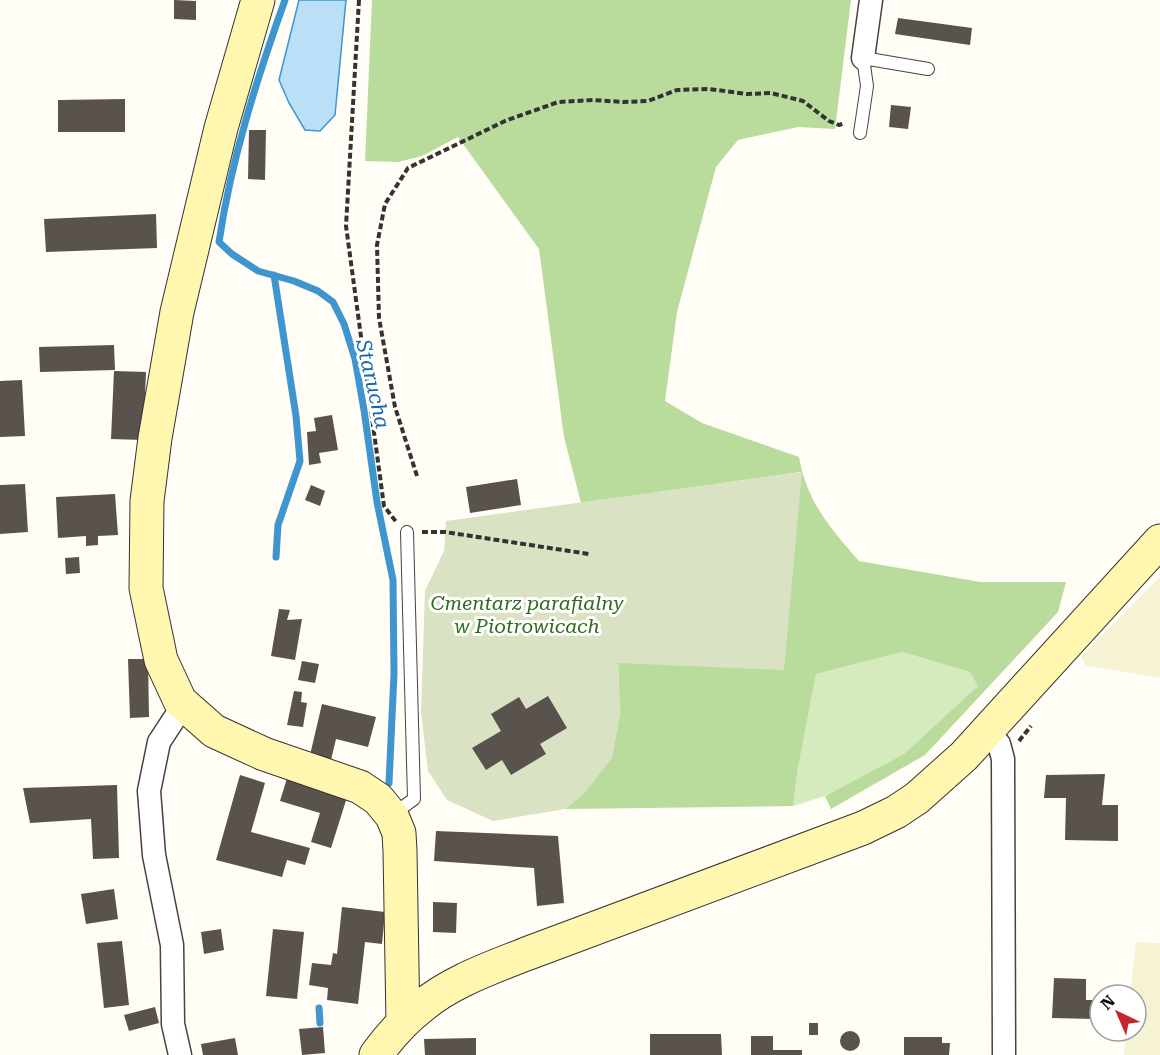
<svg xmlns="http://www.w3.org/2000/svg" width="1160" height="1055" font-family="'Roboto Serif',serif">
	<rect width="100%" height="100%" fill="#fffdf5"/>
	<path fill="#f6f3d4" d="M1160 577V678L1085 665 1081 656Z
		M1136 942 1160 943V1055H1124L1126 1031H1136V995H1130Z"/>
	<path fill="#d5ebbd" d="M902 652 970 672 979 686 904 754 825 796 793 806 798 768 816 674Z"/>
	<path fill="#b9dc9c" d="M372 0H851L835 129 798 127 738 140 716 167 677 312 665 401 702 423 799 457C807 502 830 528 859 561L980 582H1066L1058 612 925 755 831 809 825 796 904 754 978 686 970 672 902 652 816 674 798 768 793 806 565 809 586 791 620 715 618 663 801 472 581 503 564 437 539 249 458 137 422 156 398 162 365 161Z"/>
	<path fill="#d9e3c4" d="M802 472 784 670 618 663 620 715 612 758 586 791 565 809 493 821 447 800 428 771 421 712 425 591 444 551 446 521Z"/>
	<path fill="#b9e0f7" stroke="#3f96cf" stroke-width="1.5" d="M299 0H346L335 115 320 131 305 130 289 103 279 80Z"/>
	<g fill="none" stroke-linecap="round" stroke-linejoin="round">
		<path stroke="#3f96cf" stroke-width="7" d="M285 0C257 78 231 160 219 242L232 254 258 271 294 281 318 291 333 302 344 324 355 359 364 410 377 502 393 580 394 674 389 783
			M274 275 296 416 300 461 278 525 276 557
			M319 1008 320 1023"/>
	</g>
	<path fill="#5a524d" d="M174 0 196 1V20L174 19Z
		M898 18 972 28 970 45 895 34Z
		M125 99V132H58V100Z
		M891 105 911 107 908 129 889 127Z
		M249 130H266L265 180 248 179Z
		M156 214 157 248 46 252 44 219Z
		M114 345 115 370 40 372 39 347Z
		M114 371 146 372 143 440 111 439Z
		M22 380 25 436 0 437V381Z
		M332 415 338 450 319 453 321 463 309 465 307 432 316 431 314 418Z
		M517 479 521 505 470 513 466 487Z
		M25 484 28 532 0 534V485Z
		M311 485 325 491 320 506 305 500Z
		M115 494 118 535 98 536V545L86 546V536L58 538 56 497Z
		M79 557 80 573 66 574 65 558Z
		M279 609 290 610 287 620 302 619 295 660 271 656Z
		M128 659H148L149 717 130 718Z
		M302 661 319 664 315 683 298 680Z
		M294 691 302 692 301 702 307 703 303 727 287 725Z
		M548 696 567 728 540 744 546 754 511 775 502 760 486 770 472 748 501 731 491 714 519 697 526 709Z
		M322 704 376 717 368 747 336 739 331 760 310 755Z
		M1105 774 1102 805H1118V841L1065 840 1066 798H1044L1046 775Z
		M240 775 265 783 251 832 310 848 305 865 287 860 282 877 216 860Z
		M288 775 348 794 331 848 311 842 320 813 280 801Z
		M117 785 119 858 93 859 91 819 30 823 23 788Z
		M436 831 558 836 564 903 537 906 534 868 434 861Z
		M114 889 118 919 86 924 81 894Z
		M433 902 457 903 456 933 433 932Z
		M342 907 385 912 382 944 365 942 358 1004 327 1000 328 988 309 985 312 963 331 965 333 953 337 954Z
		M221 929 224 950 204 954 201 932Z
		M273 929 304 932 297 999 266 996Z
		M122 941 129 1005 104 1008 97 943Z
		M1054 978 1086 979V1000H1094V1019L1052 1018Z
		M155 1007 159 1023 129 1031 124 1015Z
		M809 1023H818V1035H809Z
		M323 1027 325 1053 302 1055 299 1029Z
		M840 1041a10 10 0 1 1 20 0a10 10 0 1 1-20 0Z
		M650 1034H721L722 1055H650Z
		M751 1036H773V1050H802V1055H751Z
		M904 1037H942V1043H950L949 1055H904Z
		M235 1038 238 1055H203L201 1044Z
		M476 1038V1055H425L424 1039Z"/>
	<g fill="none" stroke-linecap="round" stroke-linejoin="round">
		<defs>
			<path id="lane" d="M860 133 867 86 863 58 928 69
				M392 815 414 799 407 532"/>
			<path id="street" d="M863 58 871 0
				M987 731 999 744 1003 759 1004 1055
				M180 1055 173 1024 172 945 154 855 149 791 159 742 178 713 186 706"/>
			<path id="secondary" d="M258 0 221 128 177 312 155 438 147 501 146 588 161 660 180 701 214 731 264 754 360 787 378 799 392 816 399 833 400 851 403 1023
				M376 1055C389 1037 403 1021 421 1007 450 982 491 968 526 954L863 828 896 812 917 798 964 756 1160 541"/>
		</defs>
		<use href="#lane" stroke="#444" stroke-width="14"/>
		<use href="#street" stroke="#444" stroke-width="25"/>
		<use href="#secondary" stroke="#333" stroke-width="35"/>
		<path stroke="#333" stroke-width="4" stroke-dasharray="6 3" stroke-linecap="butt" d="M359 0 346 226 384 506 397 523
			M417 476 395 407 379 318 377 245 385 204 408 168 505 121 558 102 593 100 623 102 648 101 677 90 709 89 747 94 771 93 803 101 829 121 839 125 845 123
			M422 532H445L589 554
			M1019 741 1031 726"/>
		<use href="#lane" stroke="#fff" stroke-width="12"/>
		<use href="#street" stroke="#fff" stroke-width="22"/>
		<use href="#secondary" stroke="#fff6b0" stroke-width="33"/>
	</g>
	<g text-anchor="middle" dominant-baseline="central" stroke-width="6" stroke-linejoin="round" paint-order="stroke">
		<g font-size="20" font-style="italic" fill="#2f6b1f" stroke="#fff">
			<text x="527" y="603">Cmentarz parafialny<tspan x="527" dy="23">w Piotrowicach</tspan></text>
		</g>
		<g font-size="21" font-style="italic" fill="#1768a6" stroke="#fff">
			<text transform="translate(373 384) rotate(77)">Starucha</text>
		</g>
	</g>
	<g transform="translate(1118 1013) rotate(316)"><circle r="28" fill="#ffffff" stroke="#a0a0a0" stroke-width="1.5"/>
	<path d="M0-4.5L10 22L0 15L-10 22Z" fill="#c4262e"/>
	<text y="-9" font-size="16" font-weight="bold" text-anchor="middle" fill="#111111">N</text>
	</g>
</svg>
